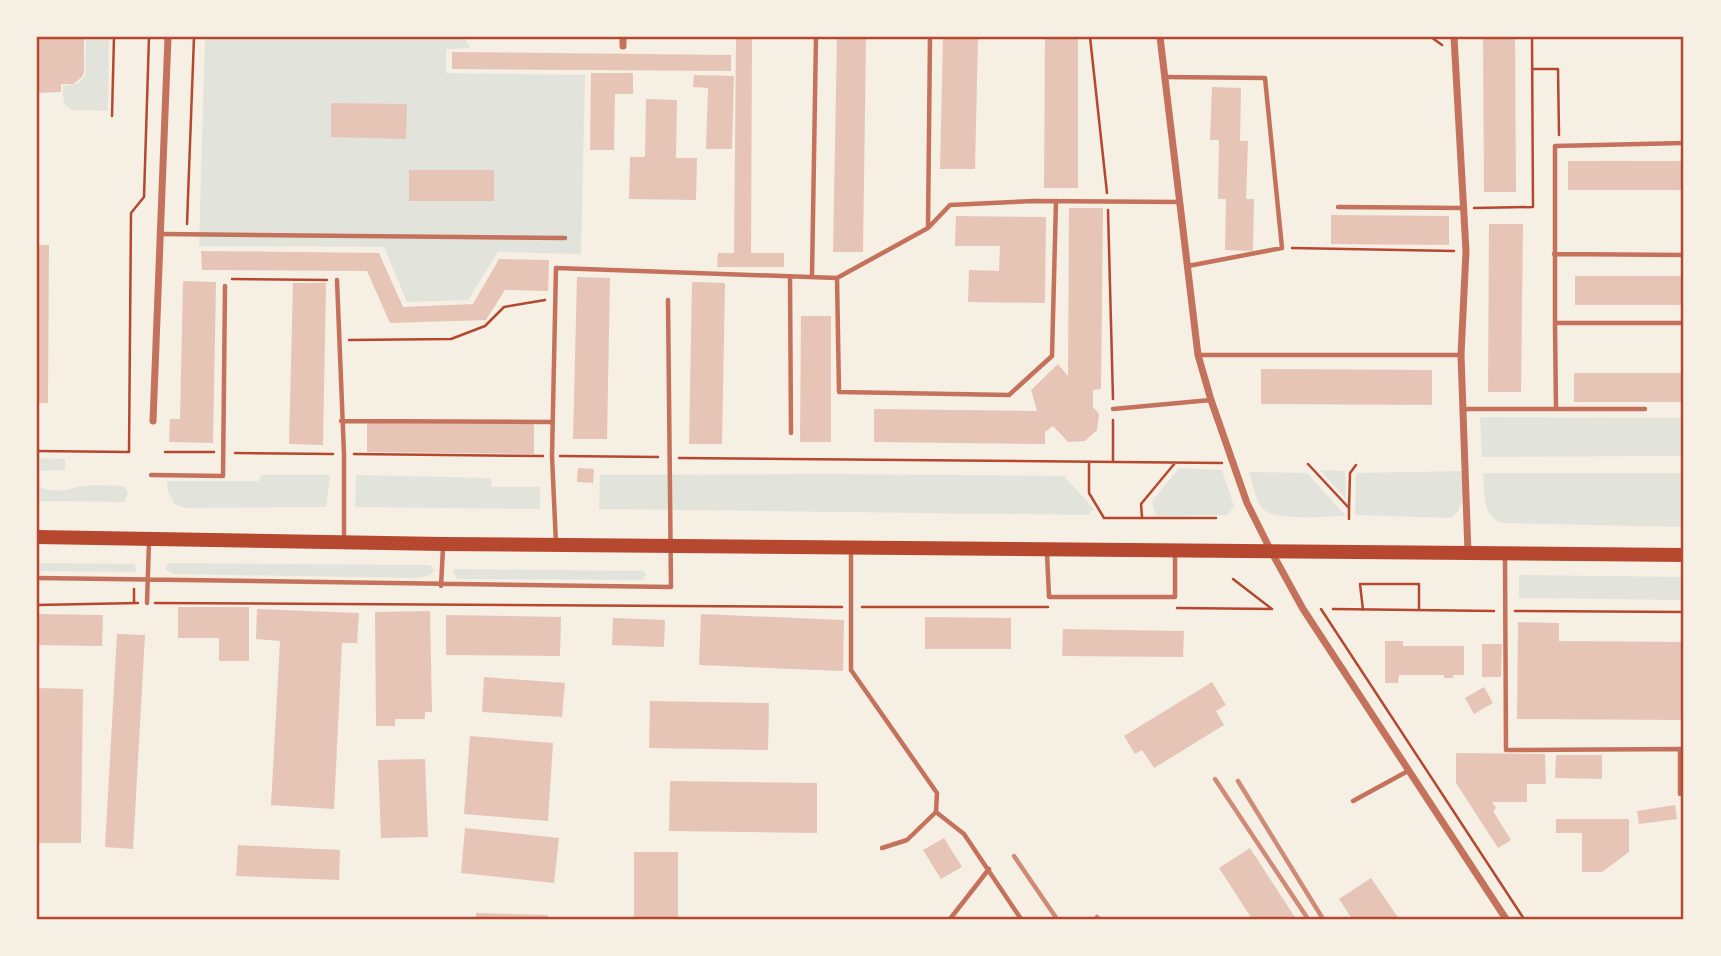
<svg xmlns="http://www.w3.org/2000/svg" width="1721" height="956" font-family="'PT Sans',sans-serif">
	<rect width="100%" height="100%" fill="#f6efe4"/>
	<path fill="#e2e4dc" d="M86 37H109L108 111 74 110C62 107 63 97 63 86L79 83 85 75Z
		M205 37H464L470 48 446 49V73L585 75 581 254 498 252 468 300 407 302 384 247 199 246Z
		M1480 417 1684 418V456L1482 457Z
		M37 458 65 459V470L39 471 40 487C51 493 66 490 78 487 92 484 110 486 124 486L128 492 125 502 37 501Z
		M1179 468 1222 470 1234 506 1228 515 1156 516 1152 501Z
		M1320 470 1345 471 1346 499Z
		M1462 471C1463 490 1467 506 1451 518L1355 515 1356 473Z
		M1249 472 1307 473 1346 516C1328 516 1275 522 1263 509 1255 501 1253 483 1249 472Z
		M1483 473H1684V527L1502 523C1481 516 1485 492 1483 473Z
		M832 474 1064 476 1094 509 1088 515 599 509 600 475Z
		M261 475H330L326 507 184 508 174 504 168 491 167 481H259Z
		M356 475 491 478 492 487H540V509L355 507Z
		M37 563 134 564 137 570 134 572 37 571Z
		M169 563 430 565 435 571 428 576 414 578 173 574 165 569Z
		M454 569 644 571 646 575 643 580 456 579 453 572Z
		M1519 575 1684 577V600L1519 598Z"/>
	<path fill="#e6c5b7" d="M37 37H84V72L82 77 73 84H61V92L37 93Z
		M736 37H752L751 253H784V267H717L718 253H734Z
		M837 37H866L863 252H833Z
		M943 37H978L975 169H940Z
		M1045 37H1078V188H1044Z
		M1483 37H1515L1516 192H1484Z
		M452 52 731 55V71L452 69Z
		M591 73H633V94H615L614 150H590Z
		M694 75 734 76 732 149H706L708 88 693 87Z
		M1212 87 1241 88 1240 141H1248L1246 199H1254L1253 251 1225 250 1226 199H1218L1219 140H1210Z
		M646 99 677 100 676 158H697L696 200 629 199 630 157H645Z
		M331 103 407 104 406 139 331 137Z
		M1568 161H1684V190H1568Z
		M409 170H494V201H409Z
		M1069 208H1103L1101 389 1093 390V407L1099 414 1097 430 1085 441 1068 442 1053 426 1045 432V444L874 442V409L1037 411 1031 390 1058 364 1068 376Z
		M1331 215 1449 216V245L1331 244Z
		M956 216 1046 217 1045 303 968 302 969 270 999 271 1000 246H955Z
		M1489 224H1523L1521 392H1488Z
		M37 245H49L48 403H37Z
		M201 251 379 253 403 307 473 304 499 259 549 260 548 291 505 290 486 320 390 323 367 271 202 270Z
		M1575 276H1684V305H1575Z
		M577 277 610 278 607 439H573Z
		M183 281 216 282 213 443 169 442 170 419H180Z
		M692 282 725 283 722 444H689Z
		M293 283H326L323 445 289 444Z
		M801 316H831V442H800Z
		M1261 369 1432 370V405L1261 404Z
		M1574 373H1684V402H1574Z
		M367 423 534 424V454L367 452Z
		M578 468 594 469 593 483 577 482Z
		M178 607H249V661H219V638H178Z
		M257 609 359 613 357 643H342L334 809 271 805 280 641 256 639Z
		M430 611 432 712H425V719H395V726H376L375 612Z
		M37 614 103 615 102 646 37 645Z
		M701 614 844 620 843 671 699 665Z
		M446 615 561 617 560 656 446 655Z
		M925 617 1011 618V649H925Z
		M613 618 665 620 664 647 612 645Z
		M1518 622 1559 623V641L1684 642V720L1517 719Z
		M1063 629 1184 631 1183 657 1062 656Z
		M117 634 145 635 133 849 105 847Z
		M1385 641H1403V646H1464V675H1453V678H1444V675H1399L1398 683H1385Z
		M1482 644H1502L1501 677H1482Z
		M484 677 565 683 562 717 482 712Z
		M1212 682 1226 705 1216 711 1224 725 1154 768 1142 750 1135 754 1124 736Z
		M1484 687 1493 703 1474 714 1465 698Z
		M37 688 83 689 81 843H37Z
		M650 701 769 703 768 750 649 748Z
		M470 736 553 743 548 821 464 814Z
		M1456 753 1545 754 1546 784H1527V802H1492L1496 808 1493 811 1511 840 1498 848 1456 783Z
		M1556 755H1602V779L1555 778Z
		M425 759 428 837 381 838 378 760Z
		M670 781 817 783V833L669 831Z
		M1675 805 1677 819 1639 824 1637 811Z
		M1556 819H1629V852L1602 872H1582V833H1556Z
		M465 828 559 838 554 883 461 873Z
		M944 838 962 867 941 879 923 850Z
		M238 845 340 850 339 880 236 876Z
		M1250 848 1296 919H1252L1219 868Z
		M634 852H678V919H634Z
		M1371 878 1399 919H1352L1339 899Z
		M476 913 548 915V919H476Z"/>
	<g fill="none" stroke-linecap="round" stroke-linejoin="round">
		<path stroke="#b5482f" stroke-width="2.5" d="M1090 37 1107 193
			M1431 37 1442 45
			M1533 69H1558L1559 135
			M112 116 114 37
			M1474 208 1533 207 1532 37
			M1108 210 1113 399
			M187 224 194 37
			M1292 248 1454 251
			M232 279 327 280
			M349 340 451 339 485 326 504 307 545 300
			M1113 420V462
			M37 451 129 452 131 213 144 197 149 37
			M165 452H214
			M235 453 333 454
			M354 454 543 456
			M560 456 658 457
			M679 458 1222 463
			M1089 462V493L1104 518H1216
			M1308 464 1349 508V519
			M1349 508 1350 473 1356 465
			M1142 517 1141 504 1175 463
			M1233 579 1272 609
			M134 589V603
			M155 603 842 607
			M37 605 138 603
			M862 607H1048
			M1177 608 1272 609
			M1321 609 1524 919
			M1333 609 1494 611
			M1363 610 1360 584H1419V608
			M1515 611 1684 612"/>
		<path stroke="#c5725c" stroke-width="4.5" d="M1166 77 1265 78 1282 248 1188 266
			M1684 143 1555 146V323H1684
			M1338 207 1463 208
			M928 227 930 37
			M161 234 565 238
			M1554 254 1684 255
			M812 276 816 37
			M790 277 791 433
			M837 278 839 392 1009 395 1052 356 1056 201
			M337 280 344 454V538
			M1555 323 1556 409
			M1198 355H1461
			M1113 409 1211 400
			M1463 409H1645
			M341 421 552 422
			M151 475 223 476 225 286
			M556 544 552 456 556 268 837 278 928 228 950 205 1034 201 1180 202
			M851 551V670L937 793 936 812 907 840 882 848
			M1047 553 1049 597H1175V555
			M1505 558 1506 750 1680 749V794H1684
			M37 578 671 587 668 300
			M441 586 443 548
			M147 603 149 541
			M1353 801 1408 771
			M936 812 964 834 1021 919
			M950 919 989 869"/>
		<path stroke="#c5725c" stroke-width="7" d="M1160 37 1198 355 1211 400 1247 503 1271 551 1303 609 1506 919
			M1454 37 1466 251 1461 355 1468 553
			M623 46V37
			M153 421 168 37"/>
		<path stroke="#b5482f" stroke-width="14" d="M37 537 443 544 1684 555"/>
		<path stroke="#cf8b77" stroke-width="4.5" d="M1215 779 1308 919
			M1238 781 1323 919
			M1014 856 1057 919
			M1097 917 1099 919"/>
	</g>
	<rect width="1721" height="956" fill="none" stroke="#f6efe4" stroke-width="77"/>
	<rect x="38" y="38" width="1644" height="880" fill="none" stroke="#b5482f" stroke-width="2.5"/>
</svg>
